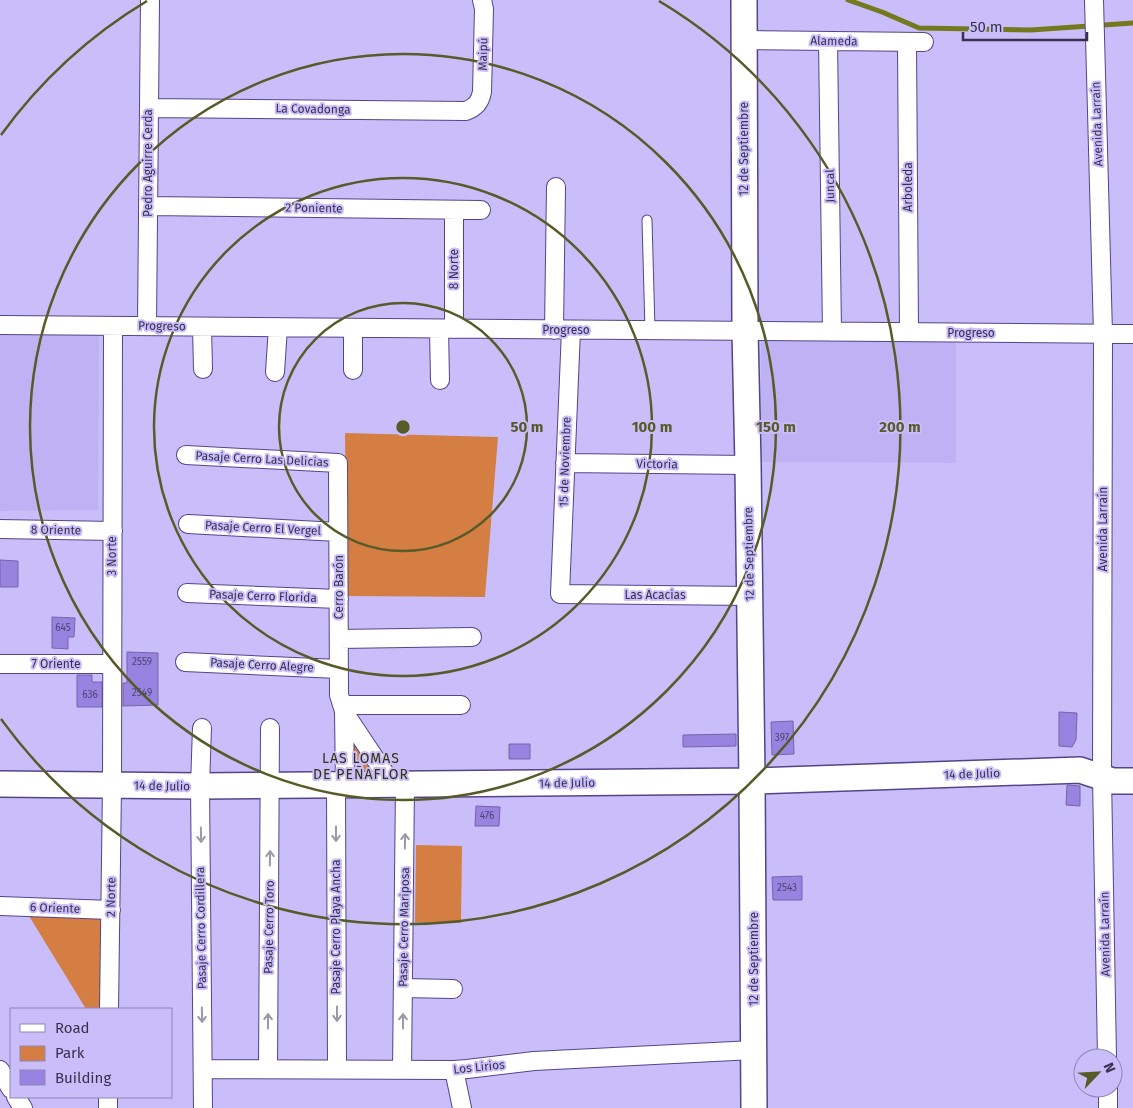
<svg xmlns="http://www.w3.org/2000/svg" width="1133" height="1108" font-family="'Fira Sans',sans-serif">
	<rect width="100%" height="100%" fill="#c9befa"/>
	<path fill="#bfb2f4" d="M0 333 99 334 98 510 0 511Z
		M761 340 956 341V463L761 462Z"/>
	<path fill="#d57e43" d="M345 433 498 437 485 597 347 596Z
		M353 741 379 777H352Z
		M416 845 462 846 461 923 415 922Z
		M29 916 106 919 103 1009H86Z"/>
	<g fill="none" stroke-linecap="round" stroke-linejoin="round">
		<path stroke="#74791e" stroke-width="5" d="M848 0 882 12 919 28 1031 30 1133 23"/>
	</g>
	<path fill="#9883e1" stroke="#7465aa" d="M0 560 18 561V587H0Z
		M52 617 75 618 74 637H68V649L52 648Z
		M127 652 158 653V705L123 706V683H127Z
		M77 675H92V682H102V707H77Z
		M1059 712 1077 713 1076 740 1072 747 1059 746Z
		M793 721 794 754 772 755 771 722Z
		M736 734V746L683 747V735Z
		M509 744H530V759H509Z
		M1067 785 1080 786V806L1066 805Z
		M476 806 500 807 499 826H475Z
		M802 876V900H773L772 877Z"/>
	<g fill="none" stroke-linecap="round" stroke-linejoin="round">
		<defs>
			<path id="lane" d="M647 220 650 330"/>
			<path id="street" d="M1094 0 1103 334 1102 777 1107 1058
				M744 40 924 42
				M828 41 832 332
				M907 42 909 332
				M149 108 466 111C476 107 480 102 482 92L484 9 482 0
				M148 206 481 210
				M0 325 1133 334
				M147 326 150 0
				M202 327 203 369
				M439 329 440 380
				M454 329V210
				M554 330 556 187
				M571 330 560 594 750 596
				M353 370V328
				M275 372 278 327
				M186 455 338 463 339 695 344 711 345 785
				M565 463 748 465
				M188 524 338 532
				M0 529 113 531
				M187 593 339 599
				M339 639 472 637
				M185 662 339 669
				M0 664H112
				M342 705H461
				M344 712 392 784
				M202 728 200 786 203 1108
				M336 785 337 1070
				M0 906 111 910
				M403 988 453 989
				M109 1009 112 785 113 326
				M203 1069 454 1070 467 1069 534 1061 754 1050
				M268 1069 270 728
				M0 1070 11 1089
				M402 1070 405 784
				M454 1070 462 1108
				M1108 1088V1108
				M16 1097 23 1108
				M108 1108V1097"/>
			<path id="secondary" d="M744 0 745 331 748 465 752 781 754 1108
				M0 784 200 786 752 781 1080 770 1113 781H1133"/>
		</defs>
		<use href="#lane" stroke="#554587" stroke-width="11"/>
		<use href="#street" stroke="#554587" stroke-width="20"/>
		<use href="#secondary" stroke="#554587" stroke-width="28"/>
		<use href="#lane" stroke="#fff" stroke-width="9"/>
		<use href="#street" stroke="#fff" stroke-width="18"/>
		<use href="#secondary" stroke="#fff" stroke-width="25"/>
	</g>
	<defs><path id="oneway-shaft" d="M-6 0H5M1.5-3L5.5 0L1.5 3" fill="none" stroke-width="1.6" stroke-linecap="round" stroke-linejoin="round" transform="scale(1.25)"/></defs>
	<g stroke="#9b98a7">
		<use href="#oneway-shaft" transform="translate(336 834) rotate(90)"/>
		<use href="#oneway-shaft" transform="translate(201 835) rotate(89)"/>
		<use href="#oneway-shaft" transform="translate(405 841) rotate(-89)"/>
		<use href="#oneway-shaft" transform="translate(270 858) rotate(-89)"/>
		<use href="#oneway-shaft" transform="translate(337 1014) rotate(90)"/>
		<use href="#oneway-shaft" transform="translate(202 1015) rotate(89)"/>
		<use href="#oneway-shaft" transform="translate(268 1021) rotate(-89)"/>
		<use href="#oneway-shaft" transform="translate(403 1021) rotate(-90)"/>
	</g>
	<g fill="none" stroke="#575b28" stroke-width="2.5">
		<circle cx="403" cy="427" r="124"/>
		<circle cx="403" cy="427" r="249"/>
		<circle cx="403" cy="427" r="373"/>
		<path d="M1 135A497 497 0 0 1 147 1M659 1A497 497 0 1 1 1 719"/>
	</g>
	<g text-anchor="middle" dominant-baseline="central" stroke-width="4" stroke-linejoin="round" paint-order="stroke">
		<g font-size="10" fill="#4f4674">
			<text x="63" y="628">645</text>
			<text x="142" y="662">2559</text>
			<text x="142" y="693">2549</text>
			<text x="90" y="695">636</text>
			<text x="782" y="738">397</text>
			<text x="487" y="816">476</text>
			<text x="787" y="888">2543</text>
		</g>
		<g font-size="12" fill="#37314f" stroke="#c9befa">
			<text transform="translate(834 41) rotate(1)">Alameda</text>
			<text transform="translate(483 54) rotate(-89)">Maipú</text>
			<text transform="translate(313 109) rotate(1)">La Covadonga</text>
			<text transform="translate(1097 124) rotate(-92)">Avenida Larraín</text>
			<text transform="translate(744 149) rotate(-90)">12 de Septiembre</text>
			<text transform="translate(148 163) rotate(-90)">Pedro Aguirre Cerda</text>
			<text transform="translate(830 186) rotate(-91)">Juncal</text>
			<text transform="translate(908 187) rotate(-90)">Arboleda</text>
			<text transform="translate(314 208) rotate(1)">2 Poniente</text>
			<text transform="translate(454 269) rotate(-90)">8 Norte</text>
			<text transform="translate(162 326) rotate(1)">Progreso</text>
			<text x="566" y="330">Progreso</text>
			<text x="971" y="333">Progreso</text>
			<text transform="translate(262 459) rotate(3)">Pasaje Cerro Las Delicias</text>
			<text transform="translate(565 462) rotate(-88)">15 de Noviembre</text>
			<text transform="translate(657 464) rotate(1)">Victoria</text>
			<text transform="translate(263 528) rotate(3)">Pasaje Cerro El Vergel</text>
			<text transform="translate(1103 529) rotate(-90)">Avenida Larraín</text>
			<text transform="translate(56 530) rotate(1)">8 Oriente</text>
			<text transform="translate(749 554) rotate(-91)">12 de Septiembre</text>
			<text transform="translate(112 556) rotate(-90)">3 Norte</text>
			<text transform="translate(339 587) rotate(-90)">Cerro Barón</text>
			<text x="655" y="595">Las Acacias</text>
			<text transform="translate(263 596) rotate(2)">Pasaje Cerro Florida</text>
			<text x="56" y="664">7 Oriente</text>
			<text transform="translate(262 665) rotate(3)">Pasaje Cerro Alegre</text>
			<text transform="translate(972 774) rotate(-2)">14 de Julio</text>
			<text transform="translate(567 783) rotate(-1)">14 de Julio</text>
			<text transform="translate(162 786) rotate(1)">14 de Julio</text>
			<text transform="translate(111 897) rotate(-89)">2 Norte</text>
			<text transform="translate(55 908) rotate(2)">6 Oriente</text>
			<text transform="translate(269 927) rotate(-89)">Pasaje Cerro Toro</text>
			<text transform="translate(336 927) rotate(-90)">Pasaje Cerro Playa Ancha</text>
			<text transform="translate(404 927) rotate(-89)">Pasaje Cerro Mariposa</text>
			<text transform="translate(201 928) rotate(-91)">Pasaje Cerro Cordillera</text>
			<text transform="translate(1105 934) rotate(-91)">Avenida Larraín</text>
			<text transform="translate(754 959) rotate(-90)">12 de Septiembre</text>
			<text transform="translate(479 1067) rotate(-6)">Los Lirios</text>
		</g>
		<g font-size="14" letter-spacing="1" fill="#313309" stroke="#c9befa">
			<text x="361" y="758">LAS LOMAS<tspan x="361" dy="16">DE PEÑAFLOR</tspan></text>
		</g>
	</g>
	<circle cx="403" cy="427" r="8" fill="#575b28" stroke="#c9befa" stroke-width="2.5"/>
	<g font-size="15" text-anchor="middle" font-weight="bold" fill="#575b28" stroke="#c9befa" stroke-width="4" stroke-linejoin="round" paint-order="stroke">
		<text x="527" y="432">50 m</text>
		<text x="652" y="432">100 m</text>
		<text x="776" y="432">150 m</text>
		<text x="900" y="432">200 m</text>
	</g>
	<rect x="10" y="1008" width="162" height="90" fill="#c9befa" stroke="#8f86b6"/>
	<rect x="20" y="1024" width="25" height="8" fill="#ffffff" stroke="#8f86b6"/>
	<text x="55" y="1033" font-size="15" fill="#37314f">Road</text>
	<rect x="20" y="1046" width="25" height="15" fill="#d57e43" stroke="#8f86b6"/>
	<text x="55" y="1058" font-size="15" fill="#37314f">Park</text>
	<rect x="20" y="1070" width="25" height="15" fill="#9883e1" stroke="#8f86b6"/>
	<text x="55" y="1083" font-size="15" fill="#37314f">Building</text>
	<g transform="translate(1098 1073) rotate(65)"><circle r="24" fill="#c9befa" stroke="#8f86b6"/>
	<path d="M0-4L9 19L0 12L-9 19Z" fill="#575b28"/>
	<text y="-8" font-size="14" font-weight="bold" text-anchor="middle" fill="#37314f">N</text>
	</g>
	<path d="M963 32v8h124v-8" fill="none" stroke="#37314f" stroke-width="2.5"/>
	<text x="970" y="32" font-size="15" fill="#37314f" stroke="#c9befa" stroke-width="4" paint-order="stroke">50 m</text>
</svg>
